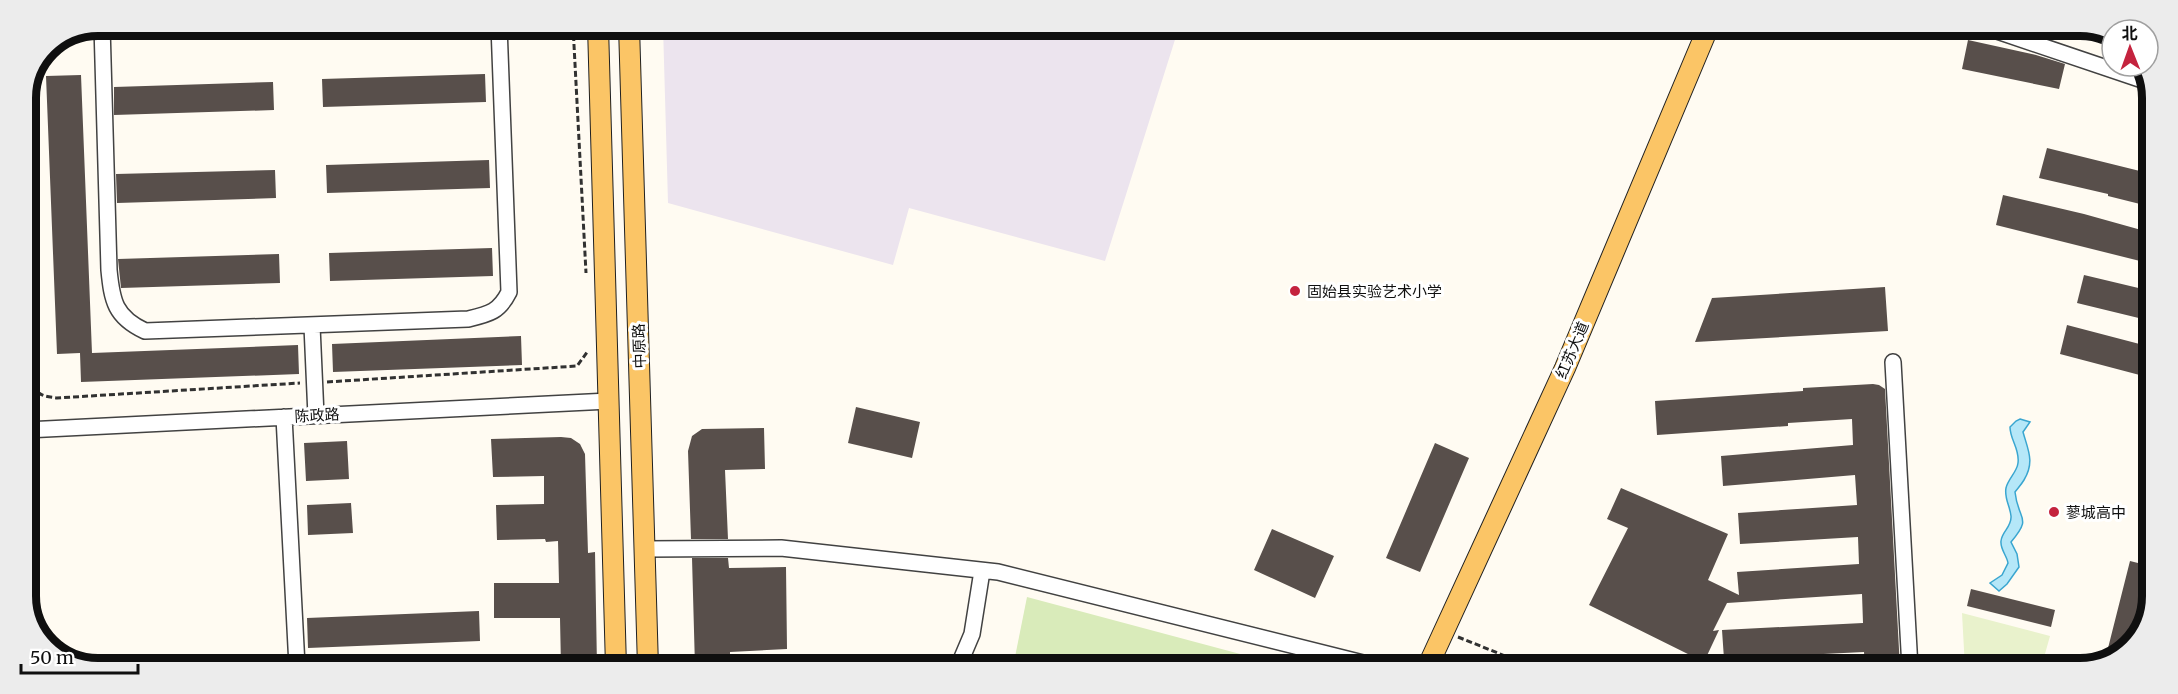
<svg xmlns="http://www.w3.org/2000/svg" width="2178" height="694" font-family="Merriweather,'Noto Sans SC',serif">
	<rect width="100%" height="100%" fill="#fffbf2"/>
	<path fill="#ece4ee" d="M663 26 1179 27 1105 261 909 208 893 265 668 203Z"/>
	<path fill="#d9ebba" d="M1027 597 1289 667H1013Z"/>
	<path fill="#e9f2cc" d="M1962 613 2050 636 2041 668H1965Z"/>
	<path fill="#b5e7f8" stroke="#3aa6d0" stroke-width="1.5" d="M2020 419 2030 422 2023 432C2028 450 2035 462 2024 480 2021 485 2018 488 2015 492 2018 521 2033 516 2011 542L2017 554 2019 567 2007 584 1999 591 1990 583 2002 575 2008 563C2007 556 2000 549 2001 541 2002 531 2012 527 2011 516 2010 506 2004 498 2006 488 2008 479 2017 472 2018 463 2020 449 2010 440 2010 427L2016 421Z"/>
	<path fill="#584f4b" d="M1968 40 2036 55 2065 64 2059 89 1962 69Z
		M485 74 486 102 323 107 322 79Z
		M81 75 92 353 298 345 299 374 81 382 80 353 57 354 46 76Z
		M273 82 274 110 114 115V87Z
		M2047 148 2152 174V207L2108 196V194L2039 178Z
		M489 160 490 188 327 193 326 165Z
		M275 170 276 198 117 203 116 174Z
		M2003 195 2084 214 2152 233V264L1996 225Z
		M492 248 493 276 330 281 329 253Z
		M279 254 280 283 121 288 118 259Z
		M2084 275 2151 291V321L2077 303Z
		M1885 287 1888 331 1695 342 1712 298Z
		M2067 325 2151 347V378L2060 354Z
		M521 336 522 365 333 372 332 344Z
		M1873 384 1879 385 1885 389 1900 668H1865L1864 652 1724 659 1722 630 1863 623 1862 594 1727 603 1713 631 1719 630 1704 662 1589 605 1628 528 1607 519 1621 488 1728 534 1708 580 1739 595 1737 572 1859 564 1858 537 1740 544 1738 513 1857 505 1855 475 1723 486 1721 456 1853 445 1852 419 1788 423V426L1657 435 1655 401 1803 391V388Z
		M856 407 920 422 912 458 848 443Z
		M764 428 765 469 725 470 728 539H691L688 451 692 436 702 429Z
		M561 437 571 438 580 444 585 454 588 553 595 552 597 667H561L560 618H494V583H559L558 541 546 542 545 539 497 540 496 505 544 504V476L493 477 491 439Z
		M347 441 349 479 306 481 304 443Z
		M1435 443 1469 458 1420 572 1386 558Z
		M351 503 353 533 308 535 307 505Z
		M1272 529 1334 556 1315 598 1254 570Z
		M692 558H728L729 568 786 567 787 649 730 652V667H695Z
		M2130 561 2150 566V591L2146 590 2133 640 2124 654 2105 660Z
		M1971 589 2055 610 2051 627 1967 606Z
		M479 611 480 641 308 648 307 618Z"/>
	<g fill="none" stroke-linecap="round" stroke-linejoin="round">
		<defs>
			<path id="minor" d="M102 26 109 270C112 301 115 317 145 331L468 319C489 314 499 312 509 292L499 26
				M1988 28 2148 82
				M312 326 316 416
				M1893 362 1910 668
				M284 417 297 666
				M26 430 609 401
				M646 549 781 548 998 572 1383 668
				M958 667 972 634 982 571"/>
			<path id="major" d="M598 26 616 667
				M629 26 648 667
				M1427 668 1565 368 1708 28"/>
		</defs>
		<use href="#minor" stroke="#424242" stroke-width="18"/>
		<use href="#major" stroke="#202020" stroke-width="22"/>
		<path stroke="#313131" stroke-width="3" stroke-dasharray="6 3" stroke-linecap="butt" d="M573 26 586 273
			M26 296C26 318 21 379 39 393 44 397 51 397 57 398L300 383
			M327 382 577 366 588 351
			M26 398 36 390
			M1458 637 1535 668"/>
		<use href="#minor" stroke="#fff" stroke-width="15"/>
		<use href="#major" stroke="#fbc566" stroke-width="20"/>
	</g>
	<g fill="#c4233e" stroke="#fff" stroke-width="2">
		<circle cx="1295" cy="291" r="6"/>
		<circle cx="2054" cy="512" r="6"/>
	</g>
	<g text-anchor="middle" dominant-baseline="central" stroke-width="6" stroke-linejoin="round" paint-order="stroke">
		<g font-size="15" fill="#0f0f0f" stroke="#fff" text-anchor="start">
			<text x="1307" y="291">固始县实验艺术小学</text>
			<text x="2066" y="512">蓼城高中</text>
		</g>
		<g font-size="15" fill="#0f0f0f" stroke="#fff">
			<text transform="translate(639 346) rotate(-92)">中原路</text>
			<text transform="translate(1572 350) rotate(-67)">红苏大道</text>
			<text transform="translate(317 415) rotate(-3)">陈政路</text>
		</g>
	</g>
	<path d="M0 0H2178V694H0ZM98 36H2080A62 62 0 0 1 2142 98V596A62 62 0 0 1 2080 658H98A62 62 0 0 1 36 596V98A62 62 0 0 1 98 36Z" fill="#ececec" fill-rule="evenodd"/>
	<path fill="none" stroke="#0f0f0f" stroke-width="8" d="M98 36H2080A62 62 0 0 1 2142 98V596A62 62 0 0 1 2080 658H98A62 62 0 0 1 36 596V98A62 62 0 0 1 98 36Z"/>
	<g transform="translate(2130 48) rotate(359)"><circle r="28" fill="#ffffff" stroke="#9f9f9f" stroke-width="1.5"/>
	<path d="M0-4.5L10 22L0 15L-10 22Z" fill="#c4233e"/>
	<text y="-9" font-size="16" font-weight="bold" text-anchor="middle" fill="#0f0f0f">北</text>
	</g>
	<path d="M21 664v9h117v-9" fill="none" stroke="#0f0f0f" stroke-width="3"/>
	<text x="30" y="664" font-size="18" fill="#0f0f0f" stroke="#ffffff" stroke-width="4.5" paint-order="stroke">50 m</text>
</svg>
